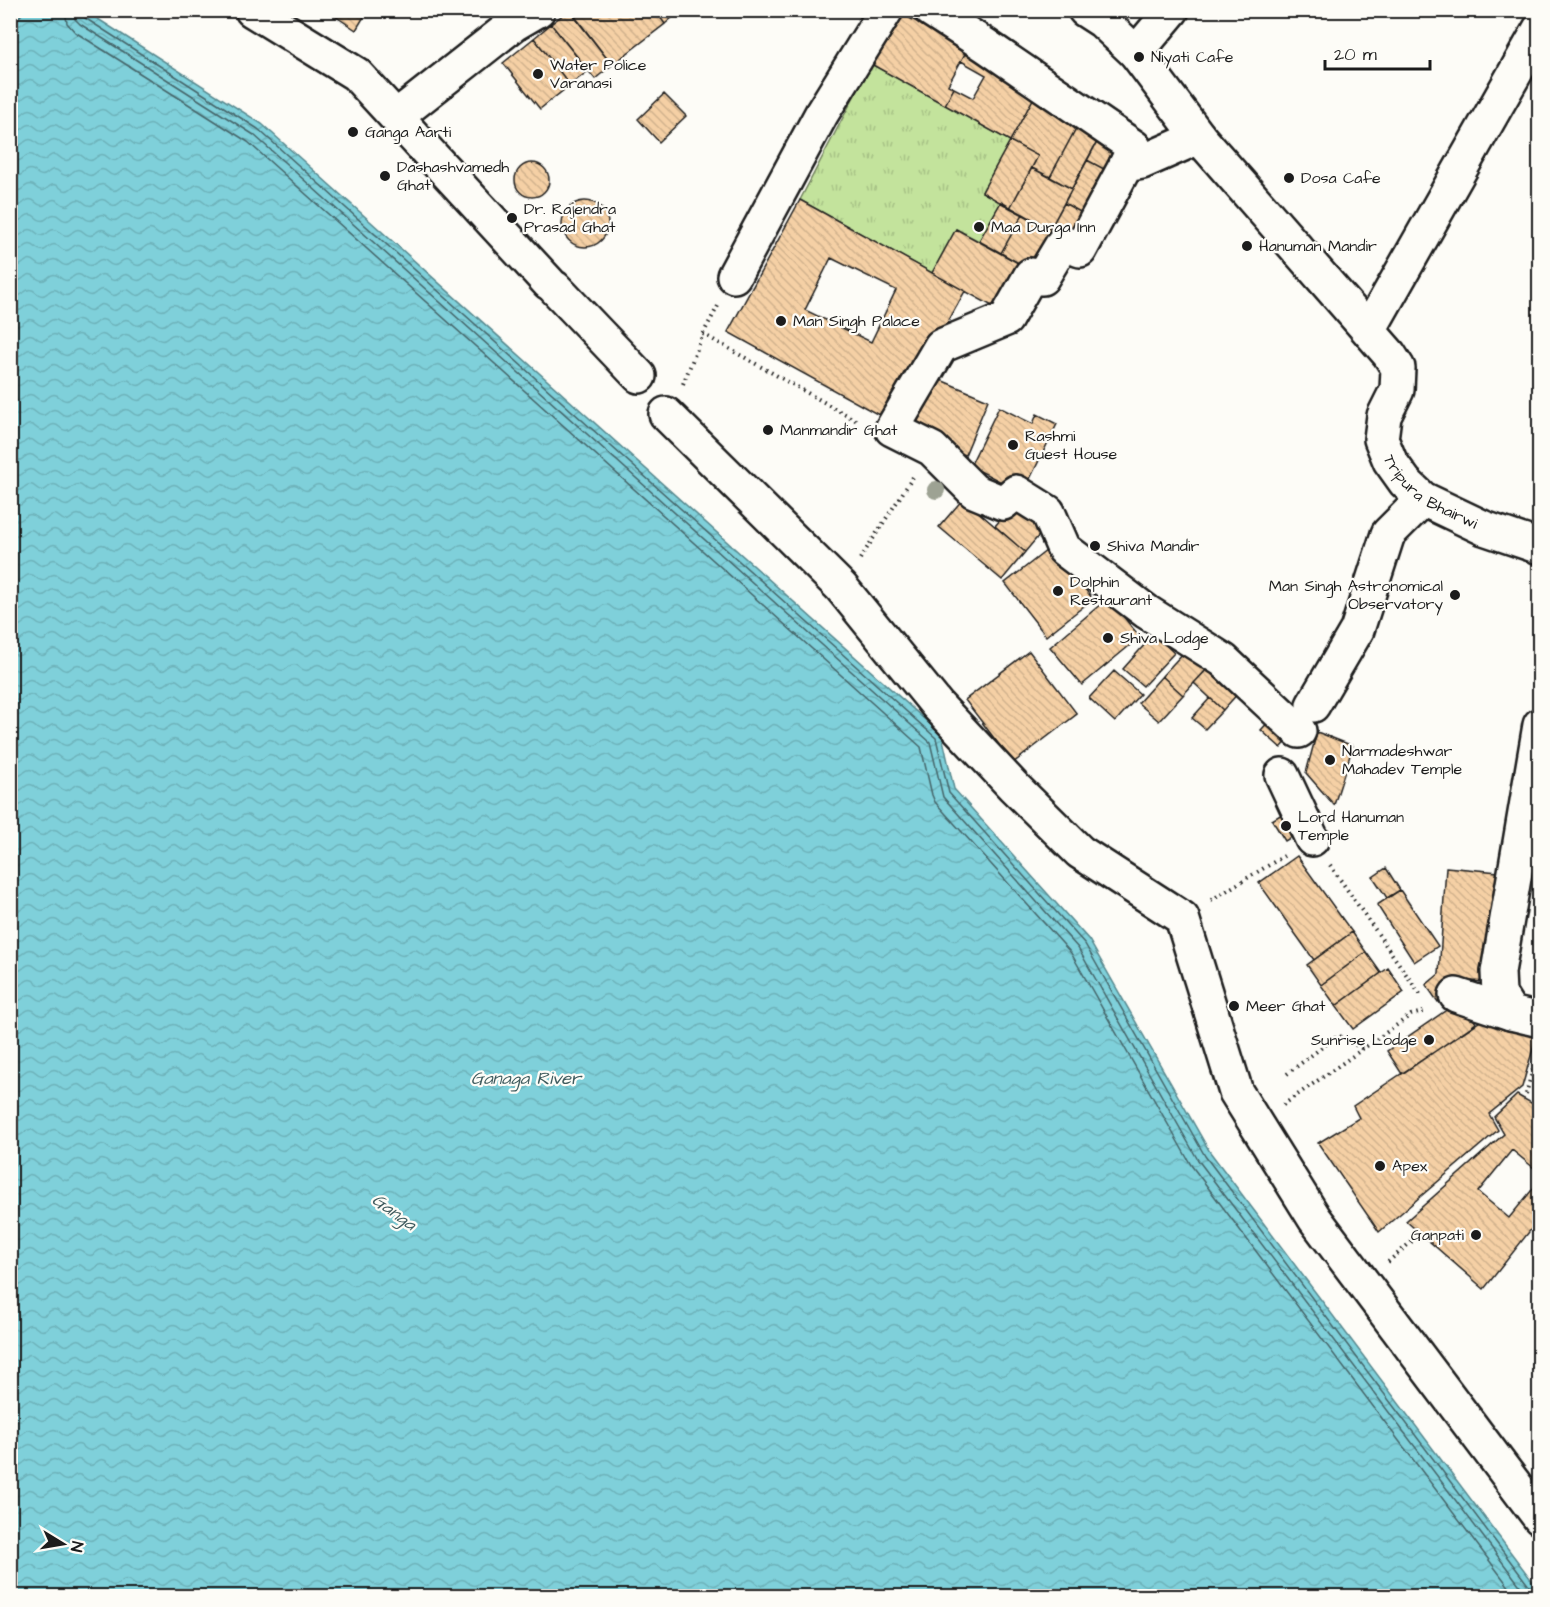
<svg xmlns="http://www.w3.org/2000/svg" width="1550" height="1607" font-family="'Architects Daughter',sans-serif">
	<defs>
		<pattern id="grass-tufts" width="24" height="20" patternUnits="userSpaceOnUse" patternTransform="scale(1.5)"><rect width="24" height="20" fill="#c3e39c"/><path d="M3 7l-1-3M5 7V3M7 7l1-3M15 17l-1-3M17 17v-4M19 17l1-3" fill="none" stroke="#a7c286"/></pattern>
		<pattern id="water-waves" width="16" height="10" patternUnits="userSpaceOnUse" patternTransform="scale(1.5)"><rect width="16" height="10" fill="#7fd0da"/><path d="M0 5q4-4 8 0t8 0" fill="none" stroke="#6db2ba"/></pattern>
		<pattern id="building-back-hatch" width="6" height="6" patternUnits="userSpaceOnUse" patternTransform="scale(1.5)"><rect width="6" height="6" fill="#f5d0a5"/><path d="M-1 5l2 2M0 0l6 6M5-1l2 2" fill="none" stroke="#d1b28d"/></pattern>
	</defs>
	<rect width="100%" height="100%" fill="#fdfcf7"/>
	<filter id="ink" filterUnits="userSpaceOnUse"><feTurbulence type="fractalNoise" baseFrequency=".0167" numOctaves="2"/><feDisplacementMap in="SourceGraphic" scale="12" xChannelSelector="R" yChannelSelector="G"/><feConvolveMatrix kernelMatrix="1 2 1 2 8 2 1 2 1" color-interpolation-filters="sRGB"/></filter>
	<g filter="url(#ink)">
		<path fill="url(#grass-tufts)" stroke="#70805c" stroke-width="1.5" d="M871 64 1010 141 982 192 1001 202 979 241 956 229 932 273 800 200Z"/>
		<path fill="url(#water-waves)" stroke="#57888e" stroke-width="1.5" d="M84 10 262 124 942 735 954 789 1089 940 1210 1152 1539 1590V1596H11L10 11Z"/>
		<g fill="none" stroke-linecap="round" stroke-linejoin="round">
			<path stroke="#446468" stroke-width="1.5" d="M65 10 67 23 75 32 248 142 921 747 932 795 935 802 1071 953 1191 1165 1516 1596
				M74 10 75 19 80 24 254 135 930 742 943 797 1078 948 1198 1160 1528 1596
				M81 10 82 15 85 18 258 129 936 738 949 793 1085 944 1205 1156 1532 1590 1535 1592 1540 1593"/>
			<path stroke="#3f5b5e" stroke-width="1.5" stroke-dasharray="8 6" stroke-linecap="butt" d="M10 28 25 10"/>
		</g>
		<path fill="url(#building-back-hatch)" stroke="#1c1c1c" stroke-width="1.5" fill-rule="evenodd" d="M326 10H368L356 30Z
			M569 10 612 65 595 79 551 24Z
			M570 10H655L665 24 612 65Z
			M655 10H681L665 24Z
			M899 12 967 50 948 85 954 88 945 105 871 64Z
			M551 24 588 71 570 85 534 38Z
			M534 38 570 85 540 109 503 63Z
			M967 50 1038 90 1010 141 945 105 954 88 973 98 986 75 961 61Z
			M1038 90 1082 117 1050 177 1032 168 1038 156 1010 141Z
			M664 94 686 116 659 142 638 119Z
			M1082 117 1103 131 1072 189 1050 177Z
			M1103 131 1130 149 1117 176 1087 160Z
			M1010 141 1038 156 1010 208 982 192Z
			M1087 160 1117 176 1093 219 1064 203Z
			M515 180a17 17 0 1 1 34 0a17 17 0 1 1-34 0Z
			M1032 168 1072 189 1050 229 1010 208Z
			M800 200 965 291 938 340 888 420 728 332ZM831 258 896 290 871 342 805 310Z
			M562 224a23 23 0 1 1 46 0a23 23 0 1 1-46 0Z
			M1001 202 1023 214 1001 253 979 241Z
			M1064 203 1093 219 1079 245 1050 229Z
			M1023 214 1061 235 1040 275 1001 253Z
			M956 229 1027 268 1003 312 932 273Z
			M931 376 988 400 965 455 908 430Z
			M999 407 1033 424 1037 414 1057 424 1023 493 970 466Z
			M963 499 1025 552 1002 580 939 527Z
			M1016 502 1046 527 1025 552 995 526Z
			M1051 547 1093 599 1046 636 1005 583Z
			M1108 598 1140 637 1082 685 1050 647Z
			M1154 634 1174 653 1143 686 1123 669Z
			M1029 651 1077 714 1013 763 965 700Z
			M1185 651 1206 670 1183 695 1162 676Z
			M1212 664 1241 690 1223 710 1194 683Z
			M1114 671 1140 694 1115 722 1089 698Z
			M1162 676 1183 695 1159 721 1138 703Z
			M1210 698 1223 710 1205 729 1192 718Z
			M1274 716 1294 734 1281 748 1261 730Z
			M1317 732 1353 746 1334 805 1306 773Z
			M1287 811 1300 832 1285 841 1272 820Z
			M1297 856 1352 932 1314 960 1259 883Z
			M1446 867 1498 872 1490 982 1470 981 1438 1002 1426 985 1439 974Z
			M1386 868 1400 890 1387 898 1373 877Z
			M1400 890 1438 946 1414 962 1377 905Z
			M1352 932 1366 952 1321 985 1307 965Z
			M1366 952 1381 973 1336 1006 1321 985Z
			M1388 968 1404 992 1353 1029 1336 1006Z
			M1461 1000 1476 1023 1402 1074 1387 1051Z
			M1488 1016 1539 1028 1522 1087 1489 1114 1498 1130 1379 1232 1318 1143 1359 1118 1353 1106Z
			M1540 1067V1097L1533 1096Z
			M1517 1095 1540 1108V1153L1537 1156 1540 1158V1173L1512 1150 1478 1192 1509 1218 1540 1180V1218L1484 1289 1406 1221 1504 1134 1494 1117Z"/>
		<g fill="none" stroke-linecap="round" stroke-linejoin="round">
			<defs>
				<g id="minor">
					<path d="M252 10 356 74 549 283"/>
					<path d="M931 10 985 45 1134 147 1126 165"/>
					<path id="s1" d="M1085 10 1102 21 1136 53 1199 137 1389 354 1398 368 1397 390 1384 416 1381 439 1390 461 1405 482 1423 499 1484 528 1540 547"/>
					<path d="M1136 53 1172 10"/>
					<path d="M396 117 514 24 538 10"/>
					<path d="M1199 137 1142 162 1126 165 1080 250 1063 243 1042 278 1031 275 1006 319 941 346 892 429 932 449 974 491 1003 503 1016 492 1048 512 1064 549 1147 612 1223 660 1299 731"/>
					<path d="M734 276 822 113 886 10"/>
					<path d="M555 288 639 376"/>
					<path d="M1369 330 1540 29"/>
					<path d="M666 414 841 587 937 705 1013 786 1080 852 1182 918 1236 1092 1315 1219 1540 1518"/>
					<path d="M1313 705 1357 630 1388 534 1423 499"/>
					<path d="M1540 725 1498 972 1499 994 1511 1013 1540 1020"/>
					<path d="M1282 775 1312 839"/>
					<path d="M1456 995 1511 1013"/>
				</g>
			</defs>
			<use href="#minor" stroke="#1c1c1c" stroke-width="38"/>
			<path stroke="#1c1c1c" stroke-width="4" stroke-dasharray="1.5 4.5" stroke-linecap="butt" d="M703 334 859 422
				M683 384 703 334 718 306
				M860 559 913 477
				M1330 865 1422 997
				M1211 900 1284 856
				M1287 1074 1338 1035 1363 1049
				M1526 1094 1537 1054
				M1283 1105 1411 1015 1427 1011
				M1388 1262 1417 1237"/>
			<use href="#minor" stroke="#fdfcf7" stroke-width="33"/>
		</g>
		<circle fill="#9da293" cx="936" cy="490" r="9"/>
	</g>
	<g fill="#1c1c1c" stroke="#fdfcf7" stroke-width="2">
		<circle cx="1139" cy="57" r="6"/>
		<circle cx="538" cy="74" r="6"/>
		<circle cx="353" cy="132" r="6"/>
		<circle cx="385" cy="176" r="6"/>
		<circle cx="1289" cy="178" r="6"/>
		<circle cx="512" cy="218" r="6"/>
		<circle cx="979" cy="227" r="6"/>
		<circle cx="1247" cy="246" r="6"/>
		<circle cx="781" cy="321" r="6"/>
		<circle cx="768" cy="430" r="6"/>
		<circle cx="1013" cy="445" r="6"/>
		<circle cx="1095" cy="546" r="6"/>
		<circle cx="1058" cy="591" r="6"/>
		<circle cx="1455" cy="595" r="6"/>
		<circle cx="1108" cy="638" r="6"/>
		<circle cx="1330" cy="760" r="6"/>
		<circle cx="1286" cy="826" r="6"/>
		<circle cx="1234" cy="1006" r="6"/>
		<circle cx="1429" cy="1040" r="6"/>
		<circle cx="1380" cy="1166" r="6"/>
		<circle cx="1476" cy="1235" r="6"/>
	</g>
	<g text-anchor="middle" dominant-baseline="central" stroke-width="4.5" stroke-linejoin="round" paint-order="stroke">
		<g font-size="16" fill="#1c1c1c" stroke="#fdfcf7" text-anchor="start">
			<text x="1151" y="57">Niyati Cafe</text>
			<text x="550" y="65">Water Police<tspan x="550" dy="18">Varanasi</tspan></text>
			<text x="365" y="132">Ganga Aarti</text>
			<text x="397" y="167">Dashashvamedh<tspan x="397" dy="18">Ghat</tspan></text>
			<text x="1301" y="178">Dosa Cafe</text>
			<text x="524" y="209">Dr. Rajendra<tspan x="524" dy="18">Prasad Ghat</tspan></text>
			<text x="991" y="227">Maa Durga Inn</text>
			<text x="1259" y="246">Hanuman Mandir</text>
			<text x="793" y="321">Man Singh Palace</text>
			<text x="780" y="430">Manmandir Ghat</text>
			<text x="1025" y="436">Rashmi<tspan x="1025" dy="18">Guest House</tspan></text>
			<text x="1107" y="546">Shiva Mandir</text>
			<text x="1070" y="582">Dolphin<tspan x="1070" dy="18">Restaurant</tspan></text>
			<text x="1443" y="586" text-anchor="end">Man Singh Astronomical<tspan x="1443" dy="18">Observatory</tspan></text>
			<text x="1120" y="638">Shiva Lodge</text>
			<text x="1342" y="751">Narmadeshwar<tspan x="1342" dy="18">Mahadev Temple</tspan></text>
			<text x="1298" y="817">Lord Hanuman<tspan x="1298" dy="18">Temple</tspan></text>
			<text x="1246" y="1006">Meer Ghat</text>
			<text x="1417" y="1040" text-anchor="end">Sunrise Lodge</text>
			<text x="1392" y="1166">Apex</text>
			<text x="1464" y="1235" text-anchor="end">Ganpati</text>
		</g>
		<g font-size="16" fill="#1c1c1c" stroke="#fdfcf7">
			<text stroke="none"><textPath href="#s1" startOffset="627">Tripura Bhairwi</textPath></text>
		</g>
		<g font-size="18" font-style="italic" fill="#3f5b5e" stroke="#fdfcf7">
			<text x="526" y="1078">Ganaga River</text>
			<text transform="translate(394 1212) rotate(36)">Ganga</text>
		</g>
	</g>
	<rect width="1550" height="1607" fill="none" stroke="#fdfcf7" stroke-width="36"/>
	<rect x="18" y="18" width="1514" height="1571" fill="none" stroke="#1c1c1c" stroke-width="2" filter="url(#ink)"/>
	<g transform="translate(63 1544) rotate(101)" stroke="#fdfcf7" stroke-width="4.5" paint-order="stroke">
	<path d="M0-4.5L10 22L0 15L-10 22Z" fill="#1c1c1c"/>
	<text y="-9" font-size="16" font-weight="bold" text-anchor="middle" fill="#1c1c1c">N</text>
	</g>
	<path d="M1325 60v9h105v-9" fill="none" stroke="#1c1c1c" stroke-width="3"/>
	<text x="1334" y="60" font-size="18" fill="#1c1c1c" stroke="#fdfcf7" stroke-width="4.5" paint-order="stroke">20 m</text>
</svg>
